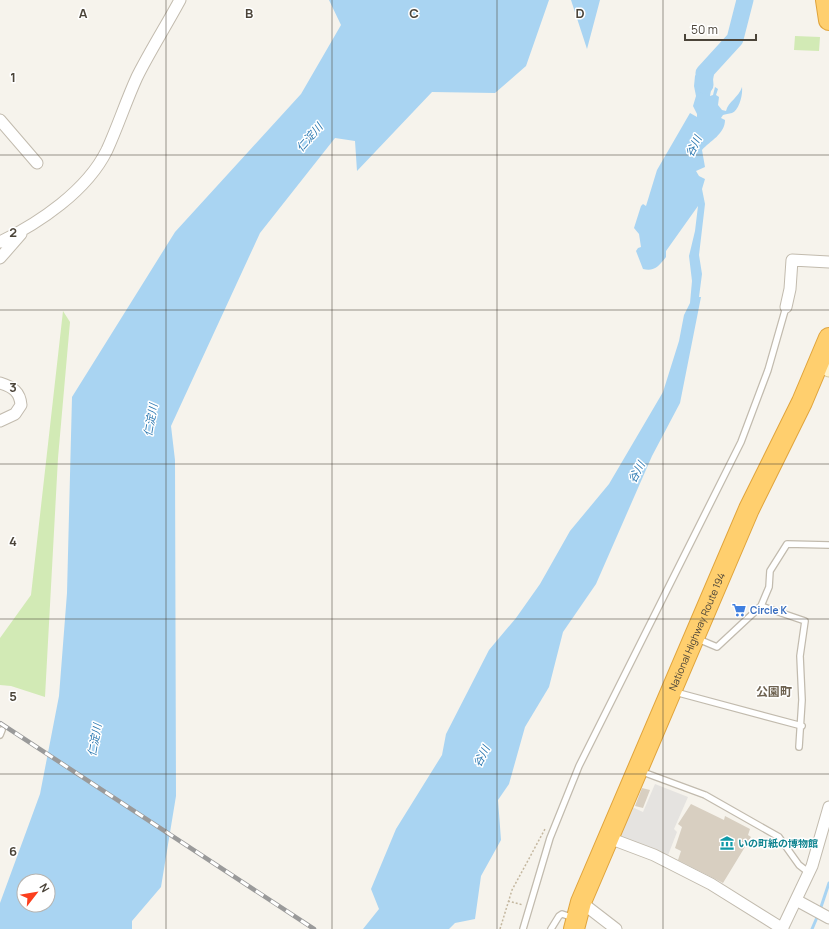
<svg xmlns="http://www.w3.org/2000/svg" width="829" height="929" font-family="Manrope,'Noto Sans JP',sans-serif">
	<rect width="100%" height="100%" fill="#f6f3ec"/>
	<path fill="#d2eab5" d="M795 36 820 37 819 51 794 50Z
		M63 311 70 322 58 458 45 697 11 686 0 685V638L31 595Z"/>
	<path fill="#e5e3e0" d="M655 784 688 797 674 829 677 832 667 858 620 837 632 807 643 812Z"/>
	<path fill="#a9d4f2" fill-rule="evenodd" d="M329 0H549L526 66 495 93 432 92 357 171 355 141 335 138 260 233 171 426 175 460 176 796 161 887 132 921V929H0V903L40 794 59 696 67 593 72 397 175 232 301 94 341 25ZM24 881H48V905H24Z
		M571 0H600L587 49Z
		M705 60 715 69 710 96 713 95 715 87 718 89 716 95 719 97 718 105 722 110 726 111C728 102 739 97 742 87 743 95 739 110 732 113 729 114 725 114 723 115L721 118 725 120C725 134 710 141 702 150L705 167 696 171 699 176 705 179 702 189 705 204 699 255 702 274 699 297H701L680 403 652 456 596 584 563 632 549 687 525 727 509 784 498 800 501 840 481 876 475 919 455 923 449 929H363L379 909 371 889 396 829 442 755 446 734 489 650 516 618 540 584 570 531 609 484 663 392 679 341 684 315 690 303 692 281 689 256 695 231 698 206 666 251V257C659 266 654 272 643 269L636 251 638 248 641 247 639 234 634 228 641 206 643 204 646 206 657 170 690 113 697 117V114L693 106 696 96 694 86 695 76Z"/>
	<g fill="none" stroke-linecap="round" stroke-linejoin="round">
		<path stroke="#a9d4f2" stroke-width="3" d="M820 910 829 883
			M812 929 818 915"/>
		<path stroke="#a9d4f2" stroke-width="17" d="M705 85 704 73 735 39 745 0"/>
	</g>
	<path fill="#d8cfc1" d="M642 788 650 790 643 808 635 806Z
		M691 804 724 820 725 816 750 829 748 835 751 837 723 883 678 860 681 851 675 848 682 827 678 824Z"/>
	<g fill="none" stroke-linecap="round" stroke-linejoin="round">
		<defs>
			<path id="lane" d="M761 606 769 587 770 571 787 544 829 545
				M698 639 717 647 761 606 805 621 800 656 802 700 799 747
				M675 692 802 726
				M0 735 2 730
				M640 771 705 795 779 837 799 865 808 872
				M523 929 550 838 579 766 741 442 768 370 786 307
				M551 929 559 916 562 914 574 918"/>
			<path id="street" d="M0 120 37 163
				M0 242C39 223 87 191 107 150 118 126 126 101 137 77 150 51 166 26 180 0
				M0 258 21 234
				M786 307 790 289 792 260 829 262
				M0 383C13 387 20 392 21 405L15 414 0 421
				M609 838 654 855 711 884 783 929
				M796 900 829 918
				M581 902 616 929
				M782 929 812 866 829 807"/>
			<path id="secondary" d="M826 347 829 369"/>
			<g id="highway">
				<path d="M826 0 829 20"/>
				<path id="s1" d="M574 929 581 902 749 509 802 402 829 338"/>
			</g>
		</defs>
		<use href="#lane" stroke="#c2bbae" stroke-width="8"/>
		<use href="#street" stroke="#c2bbae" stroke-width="13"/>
		<use href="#secondary" stroke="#d6c79b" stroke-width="17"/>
		<use href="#highway" stroke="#e0a43c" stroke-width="22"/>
		<path stroke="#c4b79f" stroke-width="1.5" stroke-dasharray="2 2" stroke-linecap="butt" d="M508 901 523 905
			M500 929 512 890 545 829"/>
		<use href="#lane" stroke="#fff" stroke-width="5.5"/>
		<use href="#street" stroke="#fff" stroke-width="11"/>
		<use href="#secondary" stroke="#fff3cd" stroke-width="15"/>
		<use href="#highway" stroke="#ffcf6e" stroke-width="20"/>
		<defs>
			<path id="rail" d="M0 723 314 929"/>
		</defs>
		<use href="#rail" stroke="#9a9a9a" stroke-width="4.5"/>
		<use href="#rail" stroke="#fff" stroke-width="3" stroke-dasharray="9" stroke-linecap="butt"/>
	</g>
	<path fill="none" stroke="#4b4439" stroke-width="1" stroke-opacity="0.55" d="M166 0V929M332 0V929M497 0V929M663 0V929M0 155H829M0 310H829M0 464H829M0 619H829M0 774H829"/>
	<defs>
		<symbol id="supermarket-bare" viewBox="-9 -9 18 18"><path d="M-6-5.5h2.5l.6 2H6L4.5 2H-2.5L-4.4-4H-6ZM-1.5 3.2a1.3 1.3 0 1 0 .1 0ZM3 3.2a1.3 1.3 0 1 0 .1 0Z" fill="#3f7fe0" stroke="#fff" stroke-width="2.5" paint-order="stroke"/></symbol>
		<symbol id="museum-bare" viewBox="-9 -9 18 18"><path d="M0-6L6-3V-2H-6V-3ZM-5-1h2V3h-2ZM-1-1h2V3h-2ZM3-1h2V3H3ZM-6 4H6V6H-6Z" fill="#0f9aa8" stroke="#fff" stroke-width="2.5" paint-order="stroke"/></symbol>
	</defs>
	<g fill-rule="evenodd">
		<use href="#supermarket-bare" x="729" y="600" width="20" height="20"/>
		<use href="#museum-bare" x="717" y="833" width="20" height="20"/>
	</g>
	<g text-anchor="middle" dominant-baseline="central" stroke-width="3" stroke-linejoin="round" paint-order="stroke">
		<g font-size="10" font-weight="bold" fill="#366cbe" stroke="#fff" text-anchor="start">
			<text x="750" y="610">Circle K</text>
		</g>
		<g font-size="10" fill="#4b4439" stroke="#fff">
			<text stroke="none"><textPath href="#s1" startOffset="322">National Highway Route 194</textPath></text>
		</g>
		<g font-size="10" font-weight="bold" fill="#0d838f" stroke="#fff" text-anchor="start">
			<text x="738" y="843">いの町紙の博物館</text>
		</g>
		<g font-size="11" font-style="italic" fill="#2e7ab2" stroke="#fff">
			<text transform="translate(309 137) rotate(-49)">仁淀川</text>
			<text transform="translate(693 146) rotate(-64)">谷川</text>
			<text transform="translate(150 420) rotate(-80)">仁淀川</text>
			<text transform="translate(636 472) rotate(-62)">谷川</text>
			<text transform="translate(94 740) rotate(-80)">仁淀川</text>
			<text transform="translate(481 756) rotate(-63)">谷川</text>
		</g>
		<g font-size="12" font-weight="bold" fill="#6e6250" stroke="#fff">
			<text x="774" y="691">公園町</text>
		</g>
	</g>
	<g font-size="13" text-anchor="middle" font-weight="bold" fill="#4b4439" stroke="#fff" stroke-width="3" stroke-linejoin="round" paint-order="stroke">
		<text x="83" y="18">A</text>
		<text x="249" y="18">B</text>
		<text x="414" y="18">C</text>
		<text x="580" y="18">D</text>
		<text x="13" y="82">1</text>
		<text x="13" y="237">2</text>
		<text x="13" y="392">3</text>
		<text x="13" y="546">4</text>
		<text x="13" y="701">5</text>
		<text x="13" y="856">6</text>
	</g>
	<g transform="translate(36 893) rotate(59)"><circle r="19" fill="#ffffff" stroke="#b7b4b0"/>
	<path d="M0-3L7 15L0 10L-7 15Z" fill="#fc3f1d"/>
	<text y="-6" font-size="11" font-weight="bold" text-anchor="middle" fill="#4b4439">N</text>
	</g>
	<path d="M685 34v6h71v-6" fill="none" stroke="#4b4439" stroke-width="2"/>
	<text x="691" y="34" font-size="12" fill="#4b4439" stroke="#ffffff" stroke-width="3" paint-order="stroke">50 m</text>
</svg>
